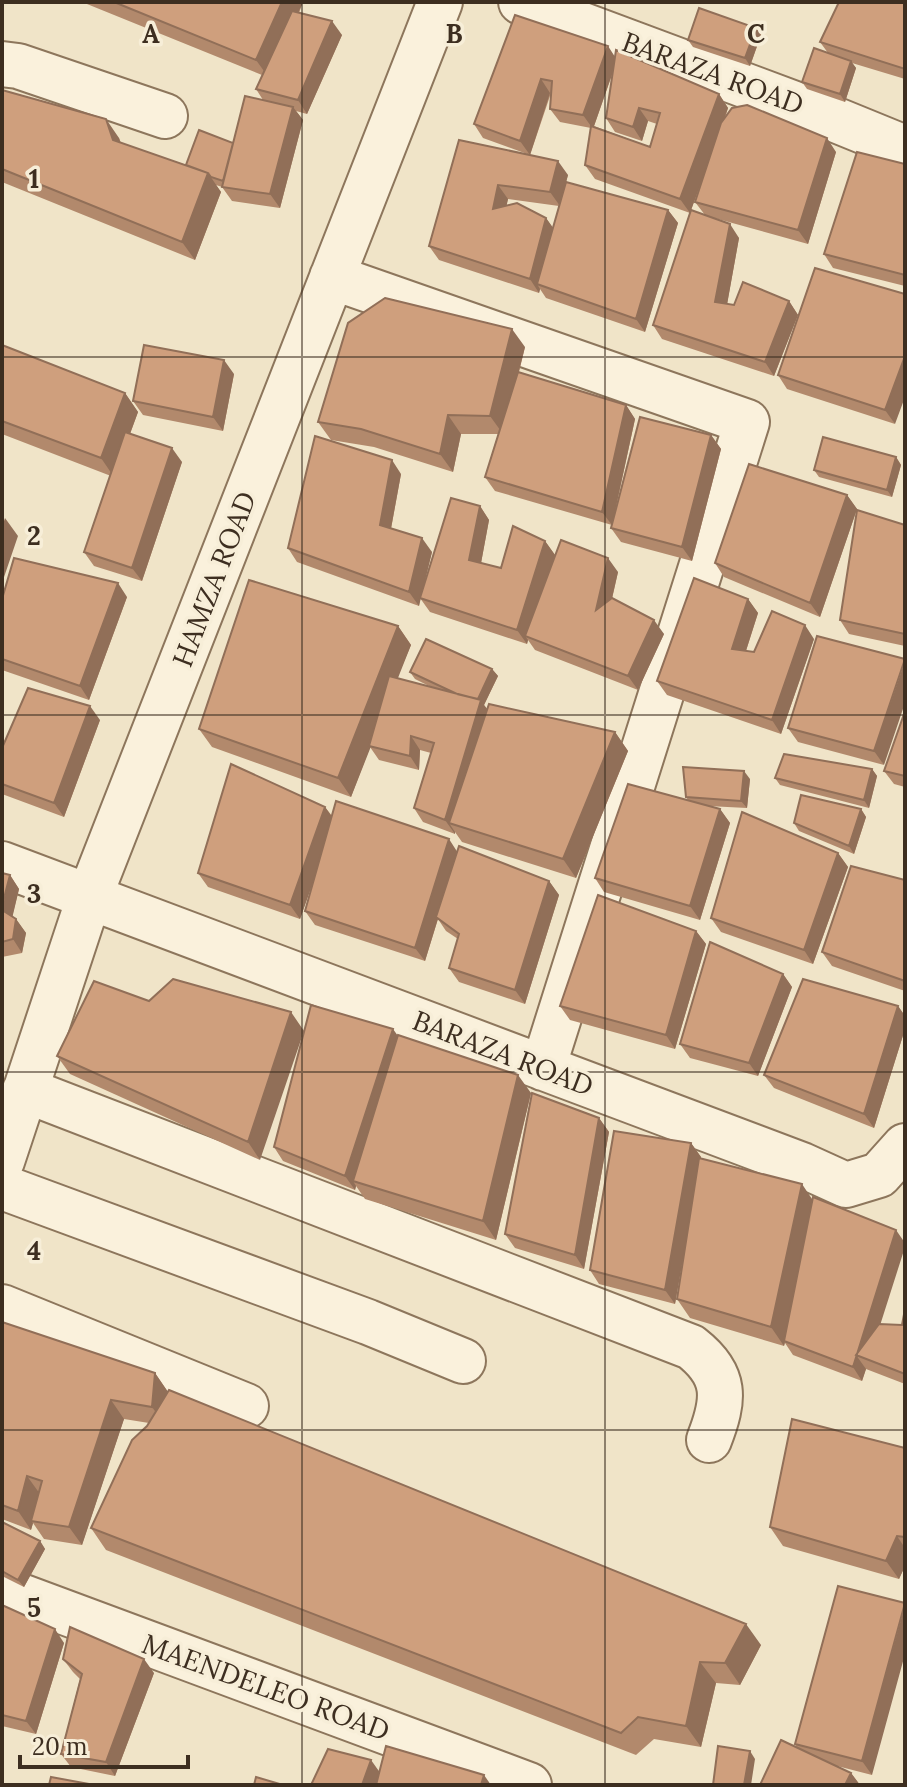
<svg xmlns="http://www.w3.org/2000/svg" width="907" height="1787" font-family="Lora,serif">
	<rect width="100%" height="100%" fill="#f0e4c8"/>
	<g fill="none" stroke-linecap="round" stroke-linejoin="round">
		<defs>
			<path id="minor" d="M521 2 819 113 905 148
				M2 64 18 66 165 116
				M332 277 747 422 543 1068
				M2 864 802 1165 846 1185 879 1175 905 1146
				M25 1090 691 1347C727 1375 725 1399 709 1440
				M2 1161 89 898 440 2
				M2 1187 368 1322 463 1361
				M2 1307 246 1406
				M2 1589 529 1785"/>
		</defs>
		<use href="#minor" stroke="#8d765c" stroke-width="48"/>
		<use href="#minor" stroke="#faf1dc" stroke-width="44"/>
	</g>
	<path fill="#b2896c" fill-rule="evenodd" d="M82 2H303L299 13 342 35 307 114 296 111 303 120 280 208 232 201 222 187 216 185 221 192 195 260 2 182V90L119 138 121 143 186 165 233 143 263 100 256 89 262 75Z
		M905 3V79L852 63 856 68 845 102 807 89 802 82 828 53 820 42Z
		M515 15 615 57 719 94 728 108 725 118 836 152 808 244 707 216 739 238 727 304 734 305 789 301 798 315 774 376 662 339 653 325 690 213 595 179 585 165 591 128 560 122 550 109 551 93 530 155 483 138 474 124ZM613 72 606 118 615 132 642 141 648 121 657 124 650 147 594 126ZM704 175 695 202 705 215 691 210Z
		M756 28 761 35 750 66 693 47 688 40Z
		M459 140 568 175 564 188 668 210 678 223 645 332 546 298 540 289 539 293 439 260 429 246ZM508 199 559 206 553 228 546 218 506 206Z
		M905 164V286L833 268 824 254Z
		M815 268 895 424 787 389 778 375Z
		M2 345 125 393 138 412 130 434 182 462 142 581 94 566 84 552 111 476 2 434Z
		M525 347 519 372 626 405 635 419 613 521 711 435 721 449 692 561 621 542 611 528 612 525 495 491 485 477 498 434H461L453 472 374 447 331 440 318 422Z
		M234 374 223 431 143 415 133 401Z
		M896 457 901 465 892 497 819 477 814 470Z
		M401 474 391 529 432 552 421 595 480 506 489 520 481 563 501 568 545 541 555 555 618 572 612 599 664 634 638 690 535 650 528 640 527 644 430 612 420 598 419 606 297 562 288 548Z
		M847 495 857 509 820 617 724 577 715 563Z
		M905 525V646L849 634 840 620Z
		M127 597 89 700 2 670V599Z
		M748 599 758 613 746 651 754 652 814 639 781 734 667 695 657 681Z
		M398 626 411 645 397 678 433 688 415 679 410 672 492 669 498 676 484 705 487 709 615 732 628 751 576 878 462 842 455 832V834L423 822 414 808 431 753 420 750 419 770 379 760 370 747 351 797 212 747 199 729Z
		M817 636 884 765 798 742 788 728Z
		M905 711V787L894 784 884 771Z
		M100 720 64 817 2 794V748Z
		M872 769 877 776 869 808 780 785 775 778Z
		M750 779 747 808 708 806 720 809 730 823 700 920 604 892 595 878 688 800 686 797Z
		M325 807 332 816 457 852 549 881 559 895 525 1004 459 982 449 968 458 939 446 931 438 919 425 961 315 925 305 911 314 878 300 919 208 887 198 873Z
		M861 809 866 817 854 854 799 831 794 823Z
		M838 853 848 867 813 964 721 932 711 918Z
		M2 873 10 875 19 889 12 917 16 919 26 933 22 953 2 957Z
		M905 880V991L832 966 822 952Z
		M696 931 706 944 675 1049 570 1020 560 1006Z
		M783 974 792 987 758 1076 690 1058 680 1044Z
		M173 979 260 1160 70 1074 57 1056 149 1001Z
		M898 1006 905 1016V1029L874 1128 774 1088 764 1075Z
		M398 1036 531 1093 496 1240 365 1199 356 1186 355 1190 283 1161 274 1147Z
		M599 1118 609 1132 584 1269 515 1248 505 1234Z
		M691 1143 701 1157V1159L880 1324 902 1325 905 1309V1384L866 1369 862 1381 793 1355 785 1343 784 1346 690 1318 677 1299 686 1239 675 1304 599 1284 590 1270Z
		M2 1322 155 1373 168 1392 761 1645 740 1685 716 1683 701 1747 654 1739 636 1755 106 1550 91 1528 149 1423 124 1419 82 1545 44 1539 33 1523 31 1530 2 1519Z
		M905 1448V1566L899 1579 783 1546 770 1527Z
		M2 1522 40 1541 45 1549 24 1587 2 1576Z
		M838 1586 872 1775 837 1766 851 1773 860 1785H760L797 1748 795 1744Z
		M2 1605 64 1643 36 1734 2 1726Z
		M63 1659 154 1673 115 1776 71 1767 61 1754 80 1679 73 1672Z"/>
	<path fill="#916f58" d="M282 2H303L269 78 256 60Z
		M332 21 342 35 307 114 298 100Z
		M756 28 761 35 750 66 745 58Z
		M608 46 617 60 593 129 583 115Z
		M851 61 856 68 845 102 840 94Z
		M541 79 550 93 530 155 520 141Z
		M719 94 728 108 690 213 680 199Z
		M293 107 303 120 280 208 270 194Z
		M639 108 648 121 642 141 633 127Z
		M106 119 119 138 125 158 113 140Z
		M827 138 836 152 808 244 798 230Z
		M558 161 568 175 560 206 550 192Z
		M208 173 221 192 195 260 182 242Z
		M498 185 508 199 503 223 493 209Z
		M668 210 678 223 645 332 636 319Z
		M546 218 556 232 537 284 540 289 539 293 530 279Z
		M730 224 739 238 725 316 715 302Z
		M789 301 798 315 774 376 765 362Z
		M512 329 525 347 503 434 490 416Z
		M905 356V397L895 424 885 410Z
		M224 360 234 374 223 431 213 417Z
		M125 393 138 412 114 477 101 458Z
		M626 405 635 419 612 525 602 512Z
		M448 415 461 434 453 472 440 454Z
		M711 435 721 449 692 561 682 547Z
		M172 448 182 462 142 581 132 568Z
		M896 457 901 465 892 497 887 490Z
		M392 460 401 474 389 539 380 525Z
		M847 495 857 509 820 617 810 603Z
		M480 506 489 520 479 574 469 560Z
		M5 518 18 536 2 583V527Z
		M422 538 432 552 419 606 409 592Z
		M545 541 555 555 525 636 528 640 527 644 517 630Z
		M608 558 618 572 606 624 596 610Z
		M118 583 127 597 89 700 80 686Z
		M748 599 758 613 742 663 732 649Z
		M654 620 664 634 638 690 628 676Z
		M805 625 814 639 781 734 772 720Z
		M398 626 411 645 351 797 338 778Z
		M905 661V703L884 765 874 751Z
		M492 669 498 676 484 705 491 714 449 823 455 832V834L445 820 477 703Z
		M90 706 100 720 64 817 54 803Z
		M615 732 628 751 576 878 563 859Z
		M411 736 420 750 419 770 410 756Z
		M872 769 877 776 869 808 864 800Z
		M744 771 750 779 747 808 741 801Z
		M325 807 335 821 300 919 290 905Z
		M720 809 730 823 700 920 690 906Z
		M861 809 866 817 854 854 849 846Z
		M449 839 458 853 425 961 415 948Z
		M838 853 848 867 813 964 804 950Z
		M10 875 19 889 11 923 2 910Z
		M549 881 559 895 525 1004 515 990Z
		M16 919 26 933 22 953 13 939Z
		M696 931 706 944 675 1049 666 1035Z
		M783 974 792 987 758 1076 749 1063Z
		M898 1006 905 1016V1029L874 1128 864 1114Z
		M291 1012 304 1031 260 1160 248 1142Z
		M393 1029 403 1043 353 1181 356 1186 355 1190 345 1176Z
		M518 1075 531 1093 496 1240 483 1221Z
		M599 1118 609 1132 584 1269 575 1255Z
		M691 1143 701 1157 675 1304 665 1290Z
		M802 1184 814 1202 784 1346 771 1327Z
		M896 1230 905 1243V1247L869 1360 856 1355 866 1369 862 1381 853 1367Z
		M155 1373 168 1392 165 1425 152 1407Z
		M111 1400 124 1419 82 1545 69 1527Z
		M27 1476 40 1494 31 1521 33 1523 31 1530 18 1511Z
		M897 1536 905 1548V1566L899 1579 886 1561Z
		M40 1541 45 1549 24 1587 18 1580Z
		M905 1605V1654L872 1775 862 1761Z
		M746 1624 761 1645 740 1685 725 1663Z
		M55 1629 64 1643 36 1734 26 1721Z
		M144 1659 154 1673 115 1776 106 1762Z
		M700 1662 716 1683 701 1747 686 1726Z
		M750 1751 755 1759 751 1785H744Z
		M371 1760 381 1774 377 1785H362Z
		M851 1773 860 1785H845Z
		M484 1775 491 1785H481Z"/>
	<path fill="#cf9f7d" stroke="#916f58" stroke-width="2" d="M114 2H282L256 60Z
		M839 2 905 3V69L820 42Z
		M699 8 756 28 745 58 688 40Z
		M292 11 332 21 298 100 256 89Z
		M515 15 608 46 583 115 550 109 552 81 541 79 520 141 474 124Z
		M814 48 851 61 840 94 802 82Z
		M616 50 719 94 680 199 585 165 591 126 650 147 660 113 639 108 633 127 606 118Z
		M2 90 106 119 113 140 208 173 182 242 2 169Z
		M245 96 293 107 270 194 222 187Z
		M747 105 827 138 798 230 695 202 721 123 732 108Z
		M199 130 233 143 223 181 211 177 208 173 186 165Z
		M459 140 558 161 550 192 498 185 493 209 517 203 546 218 530 279 429 246Z
		M857 152 905 164V275L824 254Z
		M566 182 668 210 636 319 537 284Z
		M691 210 730 224 715 302 734 305 743 282 789 301 765 362 653 325Z
		M815 268 905 294V356L885 410 778 375Z
		M385 298 512 329 490 416 448 415 440 454 361 429 318 422 348 323Z
		M2 345 125 393 101 458 2 421Z
		M144 345 224 360 213 417 133 401Z
		M518 372 626 405 602 512 485 477Z
		M640 417 711 435 682 547 611 528Z
		M125 432 172 448 132 568 84 552Z
		M315 436 392 460 380 525 422 538 409 592 288 548Z
		M823 437 896 457 887 490 814 470Z
		M749 464 847 495 810 603 715 563Z
		M451 498 480 506 469 560 501 568 513 526 545 541 517 630 420 598Z
		M857 510 905 525V634L840 620Z
		M561 540 608 558 596 610 612 598 654 620 628 676 525 636Z
		M14 558 118 583 80 686 2 659V599Z
		M694 578 748 599 732 649 754 652 772 611 805 625 772 720 657 681Z
		M249 580 398 626 338 778 199 729Z
		M817 636 905 659 874 751 788 728Z
		M426 639 492 669 478 699 457 694 410 672Z
		M389 676 481 700 445 820 414 808 434 743 411 736 410 756 369 746Z
		M28 688 90 706 54 803 2 784V748Z
		M489 704 615 732 563 859 449 823Z
		M905 711V776L884 771Z
		M784 754 872 769 864 800 775 778Z
		M231 764 325 807 290 905 198 873Z
		M683 767 744 771 741 801 686 797Z
		M628 784 720 809 690 906 595 878Z
		M801 795 861 809 849 846 794 823Z
		M336 801 449 839 415 948 305 911Z
		M742 812 838 853 804 950 711 918Z
		M459 846 549 881 515 990 449 968 459 934 436 917Z
		M851 866 905 880V981L822 952Z
		M2 873 10 875 2 906Z
		M598 895 696 931 666 1035 560 1006Z
		M2 910 16 919 13 939 2 942Z
		M710 942 783 974 749 1063 680 1044Z
		M173 979 291 1012 248 1142 57 1056 94 981 149 1001Z
		M803 979 898 1006 864 1114 764 1075Z
		M311 1005 393 1029 345 1176 274 1147Z
		M398 1035 518 1075 483 1221 353 1181Z
		M532 1093 599 1118 575 1255 505 1234Z
		M614 1131 691 1143 665 1290 590 1270Z
		M699 1158 802 1184 771 1327 677 1299Z
		M813 1197 896 1230 853 1367 784 1341Z
		M905 1309V1374L856 1355 879 1324 902 1325Z
		M2 1322 155 1373 152 1407 111 1400 69 1527 31 1521 42 1481 27 1476 18 1511 2 1505Z
		M169 1390 746 1624 725 1663 700 1662 686 1726 638 1717 621 1733 91 1528 132 1440 147 1426Z
		M792 1419 905 1448V1537L897 1536 886 1561 770 1527Z
		M2 1522 40 1541 18 1580 2 1571Z
		M838 1586 905 1603 862 1761 795 1744Z
		M2 1605 55 1629 26 1721 2 1715Z
		M70 1627 144 1659 106 1762 61 1754 82 1674 63 1659Z
		M781 1740 851 1773 845 1785H760Z
		M386 1746 484 1775 481 1785H376Z
		M718 1746 750 1751 744 1785H713Z
		M328 1749 371 1760 362 1785H311Z
		M51 1777 89 1784 49 1785Z
		M256 1777 283 1785H254Z"/>
	<path fill="none" stroke="#3d2e20" stroke-width="2" stroke-opacity="0.55" d="M302 2V1785M605 2V1785M2 357H905M2 715H905M2 1072H905M2 1430H905"/>
	<g text-anchor="middle" dominant-baseline="central" stroke-width="7" stroke-linejoin="round" paint-order="stroke">
		<g font-size="28" fill="#3d2e20" stroke="#f7eed8">
			<text transform="translate(713 73) rotate(20)">BARAZA ROAD</text>
			<text transform="translate(214 579) rotate(-69)">HAMZA ROAD</text>
			<text transform="translate(503 1053) rotate(21)">BARAZA ROAD</text>
			<text transform="translate(266 1687) rotate(20)">MAENDELEO ROAD</text>
		</g>
	</g>
	<g font-size="26" text-anchor="middle" font-weight="bold" fill="#3d2e20" stroke="#f7eed8" stroke-width="7" stroke-linejoin="round" paint-order="stroke">
		<text x="151" y="43">A</text>
		<text x="454" y="43">B</text>
		<text x="756" y="43">C</text>
		<text x="34" y="188">1</text>
		<text x="34" y="545">2</text>
		<text x="34" y="903">3</text>
		<text x="34" y="1260">4</text>
		<text x="34" y="1617">5</text>
	</g>
	<rect width="907" height="1787" fill="none" stroke="#3d2e20" stroke-width="8"/>
	<path d="M20 1755v12h168v-12" fill="none" stroke="#3d2e20" stroke-width="4"/>
	<text x="32" y="1755" font-size="24" fill="#3d2e20" stroke="#f7eed8" stroke-width="6" paint-order="stroke">20 m</text>
</svg>
